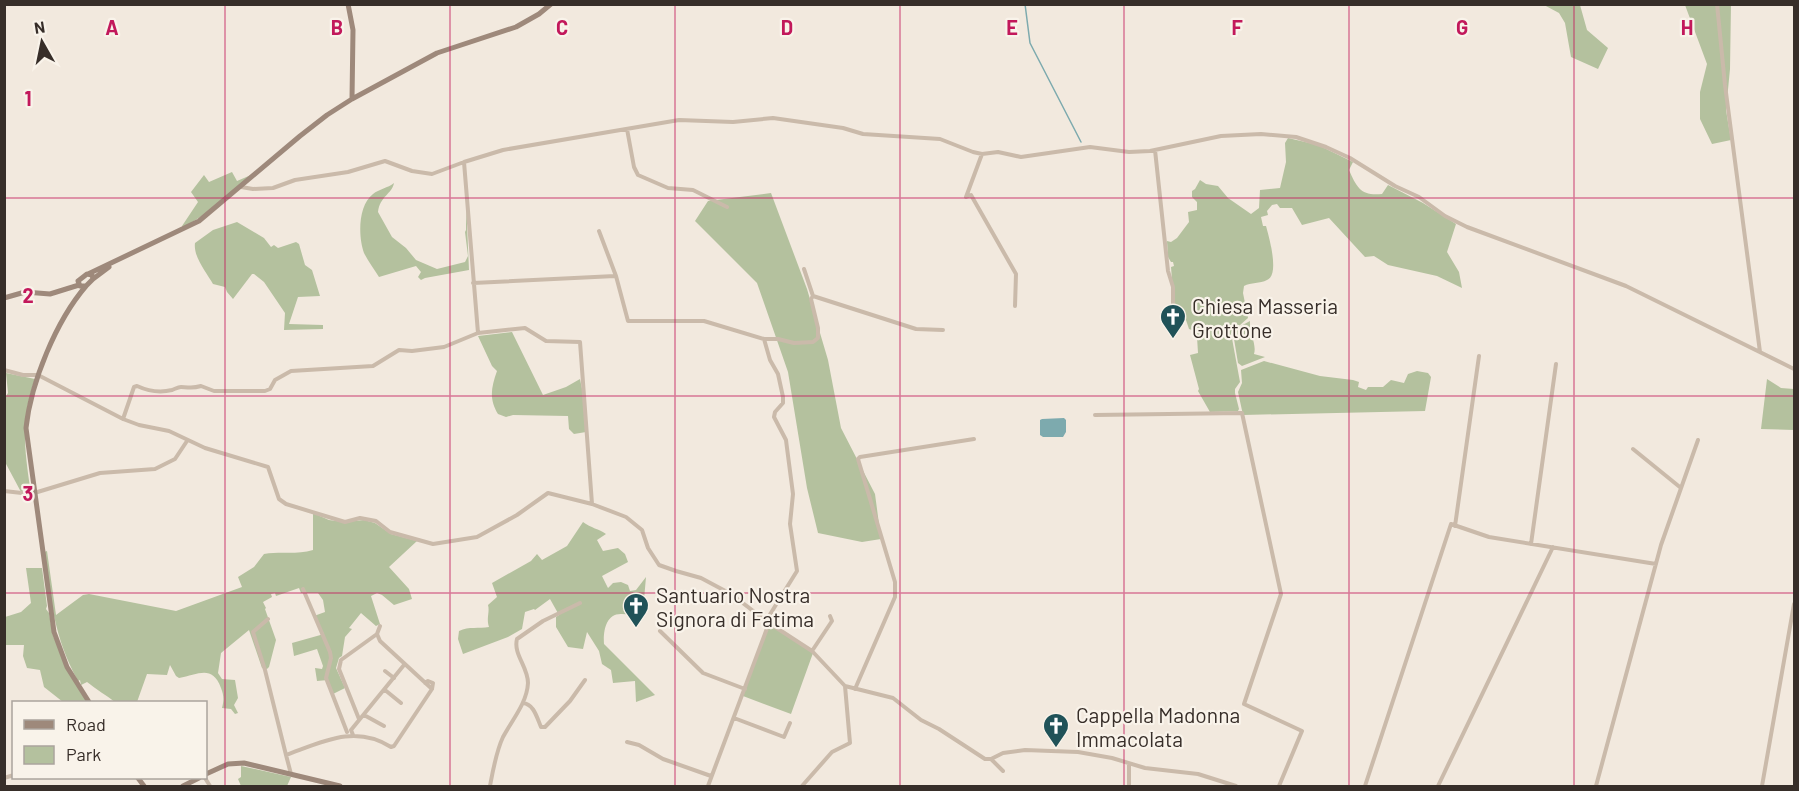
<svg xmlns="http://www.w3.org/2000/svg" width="1799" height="791" font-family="Barlow,sans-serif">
	<rect width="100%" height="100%" fill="#f2e9de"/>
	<path fill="#b4c19e" d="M1731 4 1730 69 1726 110 1731 140 1712 144 1700 119V92L1707 64 1685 5Z
		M1544 5H1580L1587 30 1608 48 1598 69 1571 57 1565 23 1559 13Z
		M1288 138 1318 145 1353 162 1349 170C1357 188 1361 196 1382 194L1388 185 1423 203 1456 224 1447 252 1459 272 1462 288 1437 276 1388 265 1374 256 1365 257 1329 218 1302 225 1292 208H1280L1277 204 1272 205 1267 211 1268 215 1261 217 1263 226H1266C1269 237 1280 275 1267 280 1260 284 1251 282 1244 286L1243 293 1248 318 1231 333 1240 382 1235 389V393L1239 409 1238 411 1210 412 1198 391 1199 389 1190 355 1198 353 1197 337 1194 331 1189 329 1185 317 1175 318 1171 267 1174 266 1173 262H1171L1168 257 1167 241 1171 242 1177 238 1189 222 1188 212 1197 210V202L1192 197V191L1195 189 1200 180 1206 184 1218 186 1228 198 1251 214 1259 208 1260 190 1280 188 1286 162 1285 143Z
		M232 172 237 181 251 175 214 208 183 228 182 226 198 202 191 192 204 175 209 182Z
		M394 183C392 194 380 196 378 212L392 237 406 248 416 260 437 269 465 262 468 256 465 232 466 230V202L469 270 425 278 421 280 418 277 421 272 416 266 379 277C374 269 368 261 364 253 358 237 358 205 373 194 379 189 388 188 394 183Z
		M771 193 807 289 828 360 841 428 875 494 881 539 862 542 818 533 807 488 788 372 757 283 695 221 708 201Z
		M237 222 264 238 271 247 274 245 278 248 296 242 299 244 305 265 312 270 320 296 298 297 289 324 323 325V329L284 330 285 313 264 282 254 274H252L233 299 227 292 225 287 213 284C207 273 193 257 195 243L213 230Z
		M1250 321C1249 333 1257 344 1254 354L1265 357 1242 366 1238 363 1233 333 1237 328Z
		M512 332 543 395 566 387 580 379 585 404 586 432 574 434 569 429 568 416 513 415 506 417 498 414C489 399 491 388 497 371L492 366 478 336Z
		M1264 361 1320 376 1353 380 1359 382 1358 387 1366 390 1368 387H1383L1391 380 1404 383 1408 374 1417 371 1428 373 1431 377 1425 411 1243 415 1238 392 1242 383 1241 370Z
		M6 373 35 379C21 418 24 447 30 487L29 492H21L5 462 4 399 8 393Z
		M1767 379 1781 388 1794 389V430L1761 429Z
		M313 513 329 520 344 522 364 520 375 523 391 534 417 541 389 567 409 589 412 599 394 605 382 595 377 593 371 596 380 624 376 626 361 613 349 628 352 629 345 637 342 656 339 658 336 668 345 688 333 694 328 680 317 681 315 668 322 669 323 666 317 649 294 656 292 643 324 634 314 616 325 612 323 600 318 593H301L299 588 276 596 275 593 271 594 272 597 263 602 266 608 265 609 276 640 269 667 267 669 262 668 249 630 221 653 218 673 222 679 235 680 238 698 234 705 238 713 235 714 231 709 222 708C224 700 224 696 221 688 212 664 198 675 179 678L176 676 170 665 167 675 147 674 137 702H115C106 695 97 690 87 682L81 685 80 680 78 681C54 637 51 601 44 552L47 551 56 615 83 595 89 594 176 611 242 587 238 577 254 567 264 554C281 551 297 555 313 550Z
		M583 522C591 528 599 529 606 534L597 540 603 551 618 548 625 554 628 562 602 576 608 588 613 583 621 582 628 585 630 591 636 590 646 577 643 611 637 616C631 616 627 614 622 614 606 613 603 631 604 644L655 695 636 702 635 681 613 683 611 670 602 664 599 651 587 632 583 649 568 647 556 627V617L559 615 550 599 535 610 534 609 525 612 522 629 508 637 463 654 458 639 459 631C469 626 479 629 489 627 486 618 490 612 488 605L497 597 492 583 531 561 537 554 542 560 567 546Z
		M26 568H42L47 606 46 609 49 613 53 636 87 702H63L44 687 40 670 27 668 23 656 24 645H5V617L21 612 31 603Z
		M769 623 813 653 791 714 743 696Z
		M241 766 291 777 287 786H241L238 779 241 777Z"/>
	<path fill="#7daaae" d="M1064 418 1066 420V432L1063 437H1043L1040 435V420L1042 419Z"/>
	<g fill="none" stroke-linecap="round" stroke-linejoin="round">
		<path stroke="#7daaae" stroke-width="1.5" d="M1025 4 1030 43 1081 142"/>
		<path stroke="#cabaaa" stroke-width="4" d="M1717 4 1725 85 1760 352
			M1792 4 1794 5
			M627 129 634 167 638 175 668 188 693 190 727 207
			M1155 150 1168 271 1173 287V321
			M982 154 966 197 971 195 1016 274 1015 306
			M464 162 478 333
			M241 187 253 189 273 188 295 180 348 172 385 161 412 171 432 174 464 162 503 150 679 120 733 122 773 118 843 128 863 134 940 139 973 152 982 154 998 152 1021 157 1090 147 1129 152 1150 151 1221 136 1261 134 1296 137 1326 147 1350 158 1395 186 1419 197 1445 216 1467 227 1626 286 1794 369
			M599 231 616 276 628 321H704L764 339H778L794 343 813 342 818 338V328L811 299 813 296 916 329 943 330
			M804 269 813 296
			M473 283 615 276
			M4 370 23 375H38L123 419 139 425 169 431 205 448 268 467 279 499 286 504 345 522 360 518 376 521 390 532 433 544 477 537 517 515 548 493 592 504 626 517 642 530 648 548 659 565 676 571 701 578 731 594 769 623 812 651 845 686 893 698 921 720 939 729 985 759H991L1003 753 1025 750 1078 752 1112 758 1145 768 1198 774 1236 786
			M1095 415 1242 413 1281 594 1244 704 1302 731 1279 786
			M123 419 134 387 137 386C148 391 160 393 172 390 175 389 178 387 181 387 190 387 191 389 201 386L214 391H265L270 389 275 380 291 371 373 366 399 350 412 351 444 347 478 333 525 328 546 341 580 342 592 504
			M1633 449 1681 488
			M4 491 31 494 100 473 155 469 175 459 187 441
			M1455 526 1479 356
			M1531 544 1556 364
			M303 589 330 652 331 658 326 678 347 732
			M268 619 253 632 265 670 286 755
			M660 631 703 673 745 689
			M377 634 380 641 432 689
			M812 651 832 621 830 616
			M385 671 394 678
			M855 689 895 597V582L858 459 860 457 974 439
			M385 690 401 703
			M523 703C534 704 537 718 541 727H545L570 701 585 680
			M364 715 384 726
			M734 718 784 737 790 723
			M359 719 339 669 341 660 377 634 380 626
			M353 735 351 730 404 665
			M627 742 639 745 663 759 711 776
			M991 759 1003 771
			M1129 764V786
			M291 774 286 755C322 742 355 724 391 747L394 746 432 689 433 683 428 681 425 683
			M4 778 14 775
			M205 778 210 786
			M490 786C493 770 496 752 503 737 512 720 527 703 528 683 528 667 513 654 517 639L543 621 580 603
			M708 786 769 623V616L797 571 790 524 793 494 787 448 786 440 774 417 775 412 783 403V397L778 374 770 360 764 339
			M802 786 832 752 850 743 845 686
			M1365 786 1451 524 1489 537 1656 564
			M1438 786 1553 547
			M1596 786 1661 545 1698 440
			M1762 786 1794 604"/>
		<path stroke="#9e897b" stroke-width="5" d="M348 4 353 30 352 99
			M87 274 92 275 93 279 86 286H80L78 281Z
			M88 274 199 221 300 136 327 115 352 99 437 53 516 27 539 14 551 4
			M93 279 109 267
			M86 286C56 321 31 382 26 428L54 632 67 667 89 702
			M4 298 25 292 50 294 79 285
			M206 774 228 764 244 763 340 786
			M138 778 144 786
			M183 786 199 778"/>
	</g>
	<path fill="none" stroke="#c2185b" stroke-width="1.5" stroke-opacity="0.55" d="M225 4V786M450 4V786M675 4V786M900 4V786M1124 4V786M1349 4V786M1574 4V786M4 198H1794M4 396H1794M4 593H1794"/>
	<defs>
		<symbol id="church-pin" viewBox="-11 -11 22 30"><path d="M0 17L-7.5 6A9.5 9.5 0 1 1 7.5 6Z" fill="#205258" stroke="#f9f3ea"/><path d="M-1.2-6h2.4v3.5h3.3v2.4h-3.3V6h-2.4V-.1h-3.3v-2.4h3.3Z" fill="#fff"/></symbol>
	</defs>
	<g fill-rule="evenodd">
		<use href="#church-pin" x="1158" y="302" width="30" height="40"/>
		<use href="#church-pin" x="621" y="591" width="30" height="40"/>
		<use href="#church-pin" x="1041" y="711" width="30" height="40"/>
	</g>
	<g text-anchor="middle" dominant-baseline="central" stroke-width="4.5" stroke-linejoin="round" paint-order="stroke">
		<g font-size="21" fill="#372e29" stroke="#f9f3ea" text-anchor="start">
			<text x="1192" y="305">Chiesa Masseria<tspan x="1192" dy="24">Grottone</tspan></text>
			<text x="656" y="594">Santuario Nostra<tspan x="656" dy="24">Signora di Fatima</tspan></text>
			<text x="1076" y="714">Cappella Madonna<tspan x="1076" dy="24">Immacolata</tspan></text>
		</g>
	</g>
	<g font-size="20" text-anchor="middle" font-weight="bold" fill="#c2185b" stroke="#f9f3ea" stroke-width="4.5" stroke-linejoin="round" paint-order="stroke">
		<text x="112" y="35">A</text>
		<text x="337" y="35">B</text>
		<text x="562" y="35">C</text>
		<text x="787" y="35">D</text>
		<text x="1012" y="35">E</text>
		<text x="1237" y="35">F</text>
		<text x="1462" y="35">G</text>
		<text x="1687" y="35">H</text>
		<text x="28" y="106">1</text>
		<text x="28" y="303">2</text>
		<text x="28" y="501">3</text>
	</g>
	<rect width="1799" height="791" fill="none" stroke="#372e29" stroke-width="12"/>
	<rect x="12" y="701" width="195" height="78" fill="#f9f3ea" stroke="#aba49d" stroke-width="1.5"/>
	<rect x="24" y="720" width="30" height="9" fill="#9e897b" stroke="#aba49d" stroke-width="1.5"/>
	<text x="66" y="731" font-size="18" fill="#372e29">Road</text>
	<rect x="24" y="746" width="30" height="18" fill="#b4c19e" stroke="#aba49d" stroke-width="1.5"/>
	<text x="66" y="761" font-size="18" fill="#372e29">Park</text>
	<g transform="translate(42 42) rotate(351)" stroke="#f9f3ea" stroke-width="4.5" paint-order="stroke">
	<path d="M0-4.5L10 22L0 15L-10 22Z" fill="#372e29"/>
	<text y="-9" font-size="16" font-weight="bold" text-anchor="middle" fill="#372e29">N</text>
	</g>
</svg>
